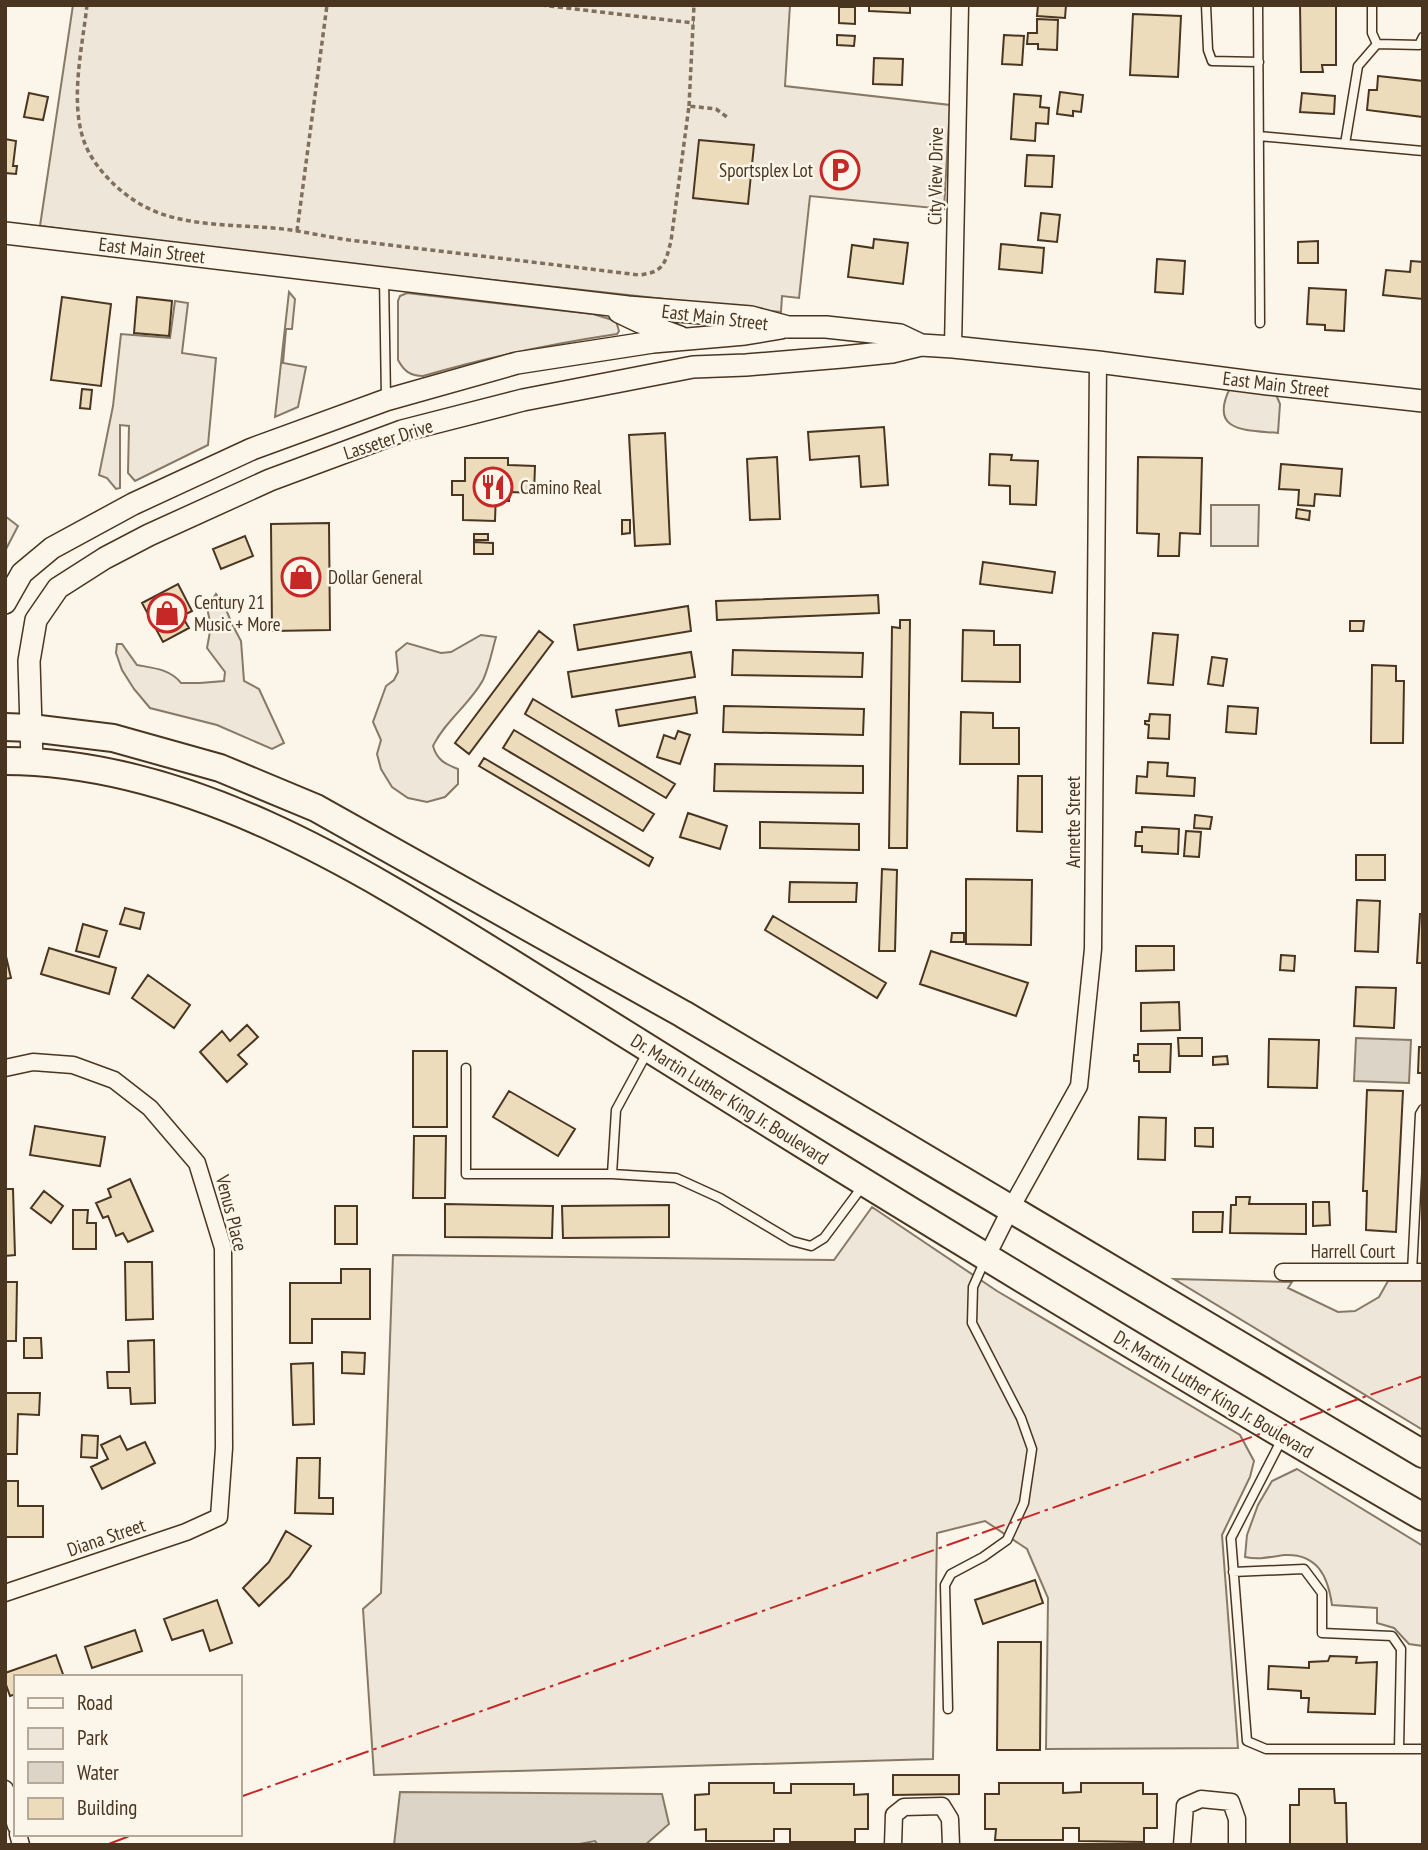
<svg xmlns="http://www.w3.org/2000/svg" width="1428" height="1850" font-family="'PT Sans Narrow',sans-serif">
	<rect width="100%" height="100%" fill="#fbf6e9"/>
	<path fill="#ede6d9" stroke="#887966" stroke-width="2" d="M73 5H790L785 86 950 105 944 209 810 196 799 298 782 296 781 312 265 255 40 226Z
		M289 292 295 299 292 329H286L283 363 306 367 298 407 275 417Z
		M407 293 593 314 616 321 619 331 617 334C551 344 487 357 423 376 410 376 404 371 398 360V301L400 296Z
		M175 301 188 303 182 353 216 358 208 445 135 481 128 473 129 426 120 425V488L116 489 107 478 99 475 113 406 121 334 170 338Z
		M1230 388 1275 392 1280 404 1278 433C1247 430 1208 433 1230 388Z
		M1211 505H1259L1258 546H1211Z
		M5 516 18 526 5 551Z
		M216 594 223 602 232 624 241 641 244 681 259 689 284 743 272 749 217 725 150 708 134 689 122 670 116 653 117 644H122L137 665C153 668 170 669 181 683H200L224 681 225 672 207 648 211 626 207 608Z
		M481 635 496 637C492 651 489 667 483 680 470 704 445 721 433 746 437 760 445 764 458 769V784L445 797 427 802 408 798 392 787 381 769 377 754 381 740 373 722 386 686 394 680 398 672 396 652 407 643 441 653 451 652Z
		M872 1207 997 1291 1240 1435 1254 1461 1250 1477 1222 1535 1238 1748 1046 1749 1048 1598 1027 1549 985 1521 937 1533 933 1759 374 1775 363 1609 381 1593 393 1255 834 1260Z
		M1174 1279 1292 1282 1288 1288 1338 1312 1355 1311 1379 1297 1388 1281H1423V1430Z
		M1297 1469 1423 1546V1646L1409 1644 1394 1628 1377 1623V1608L1332 1605C1328 1576 1317 1553 1284 1555 1270 1557 1259 1560 1245 1557L1247 1535 1258 1505 1272 1481Z"/>
	<path fill="#dcd4c6" stroke="#887966" stroke-width="2" d="M1356 1038 1411 1040 1409 1083 1354 1081Z
		M400 1792 662 1794 669 1824 645 1845H598L595 1841 574 1845H394Z"/>
	<path fill="#ecdcbc" stroke="#4a3520" stroke-width="2" d="M869 5H910V13L869 11Z
		M1038 5H1066L1065 18 1037 16Z
		M1300 5H1336V65H1322L1323 72H1301Z
		M839 7H855V24L839 23Z
		M1133 14 1181 16 1178 77 1130 75Z
		M1037 19 1058 20 1057 50 1038 49V44H1027L1028 33H1037Z
		M837 35 855 36 854 46 837 45Z
		M1004 35 1024 36 1022 65 1002 64Z
		M874 58 903 59 902 85 873 84Z
		M1378 76 1423 81V117L1367 110 1369 90H1377Z
		M1060 92 1083 95 1081 112 1073 111V116L1057 114Z
		M29 93 48 97 43 120 24 117Z
		M1302 93 1335 96 1334 114 1300 112Z
		M1014 94 1041 96 1040 107 1049 108 1048 124 1036 123 1035 141 1011 139Z
		M5 139 16 141 13 166H17L16 174 5 173Z
		M699 140 754 145 748 204 693 198Z
		M1027 155 1054 156 1052 187 1025 186Z
		M1041 213 1060 215 1057 242 1038 240Z
		M874 239 908 243 903 284 848 277 852 245 873 248Z
		M1318 241V263H1298V242Z
		M1001 244 1044 248 1042 273 999 269Z
		M1157 259 1185 261 1183 294 1155 292Z
		M1411 261 1423 262V299L1383 295 1386 270 1410 272Z
		M1309 288 1346 290 1344 331 1325 330V325L1307 324Z
		M62 297 111 304 101 386 51 380Z
		M137 297 172 301 169 336 134 333Z
		M82 389 92 390 90 409 80 408Z
		M884 427 888 485 861 487 859 456 810 460 808 432Z
		M665 433 670 544 635 546 629 435Z
		M990 454 1012 455 1011 460 1038 461 1036 505 1010 504V486L989 485Z
		M777 457 780 519 750 520 747 459Z
		M1138 457 1202 458 1200 534 1180 533 1179 556H1158L1159 534 1137 533Z
		M465 458H508V465L535 466 534 493 510 492 509 501H503V492H496L495 521 463 520V495H452V481H465Z
		M1281 464 1342 469 1340 496 1315 494 1314 506 1298 505 1299 490 1279 489Z
		M1297 509 1310 511 1309 520 1296 518Z
		M622 520H630V533L622 534Z
		M329 523 330 630 272 631 271 524Z
		M474 534H488V540H474Z
		M245 536 253 556 221 569 213 549Z
		M474 542 493 543V554H474Z
		M983 562 1055 572 1052 593 980 584Z
		M178 584 192 611 182 616 189 628 163 642 142 603Z
		M878 595 879 613 717 620 716 601Z
		M688 606 691 631 578 650 574 625Z
		M900 620H910L907 848H889L892 627 900 628Z
		M1350 621H1364L1363 631H1350Z
		M963 630 994 631V645H1020V682L962 681Z
		M539 631 553 642 469 754 455 743Z
		M1153 633 1178 635 1173 685 1148 683Z
		M733 650 863 653 862 677 732 675Z
		M691 652 695 677 572 697 568 672Z
		M1212 657 1227 659 1223 686 1208 684Z
		M1372 665 1396 666V681H1404L1403 743H1371Z
		M695 697 697 713 619 726 616 710Z
		M533 699 675 784 666 798 525 714Z
		M724 706 864 709 863 735 723 732Z
		M1228 706 1258 708 1256 734 1226 732Z
		M961 712 993 713V728H1019V764H960Z
		M1150 714 1170 715 1169 739 1148 738 1149 725 1145 724V721H1149Z
		M514 730 654 814 643 831 503 748Z
		M678 731 690 735 680 764 657 757 664 735 675 739Z
		M484 758 653 858 649 866 479 766Z
		M1148 762 1168 763 1167 776 1195 778 1194 796 1136 793 1137 776 1147 777Z
		M715 764 863 766V793L714 791Z
		M1018 776H1042V832L1017 831Z
		M688 813 727 826 720 849 680 837Z
		M1195 815 1212 817 1210 829 1194 828Z
		M760 822 859 824V850L760 848Z
		M1142 827 1179 829 1178 854 1142 852V846H1135L1136 832H1142Z
		M1186 831 1201 832 1199 857 1184 856Z
		M1356 855H1385V880H1356Z
		M882 869 897 870 895 951H879Z
		M966 879 1032 880 1031 945 966 944Z
		M790 882 857 883 856 902H789Z
		M1357 900 1380 901 1378 952 1355 951Z
		M125 908 144 913 140 929 120 924Z
		M1420 914H1423V963H1417Z
		M773 916 886 983 877 998 765 930Z
		M83 924 107 931 99 957 76 951Z
		M952 933H964V942H951Z
		M1136 946H1174V970L1136 971Z
		M49 948 116 968 109 994 41 974Z
		M931 951 1028 983 1016 1016 920 984Z
		M5 952 11 978 5 979Z
		M1281 955 1295 956 1294 971 1280 970Z
		M148 975 190 1005 174 1028 132 998Z
		M1356 987 1396 988 1394 1028 1354 1026Z
		M1179 1002 1180 1030 1141 1031V1003Z
		M247 1025 258 1037 238 1055 247 1064 227 1082 200 1052 222 1031 230 1041Z
		M1178 1038H1202V1056H1179Z
		M1269 1039 1319 1040 1317 1088 1268 1087Z
		M1138 1044H1171L1170 1072H1139V1061H1134V1055H1138Z
		M1419 1047H1423V1073H1418Z
		M413 1051H447V1127H413Z
		M1227 1056 1228 1064 1213 1065V1057Z
		M1367 1090 1403 1091 1396 1232 1366 1230 1367 1191H1363Z
		M509 1091 575 1129 558 1156 493 1117Z
		M1139 1117 1166 1118 1165 1160 1138 1159Z
		M35 1126 105 1137 100 1166 30 1155Z
		M1195 1128H1213V1147L1195 1146Z
		M414 1136H446L445 1198H413Z
		M130 1179 153 1231 128 1242 123 1233 116 1236 108 1216 103 1218 96 1203 111 1197 108 1189Z
		M5 1189H13L15 1255 5 1256Z
		M44 1191 63 1206 51 1223 31 1208Z
		M1236 1197H1250L1249 1204H1306V1234L1230 1233 1231 1205H1236Z
		M1313 1202H1329L1330 1225 1313 1226Z
		M445 1204 553 1206 552 1238 445 1237Z
		M669 1205V1237L563 1238 562 1206Z
		M335 1206H357V1244H335Z
		M73 1210H88L87 1223H96V1249H73Z
		M1193 1212H1223L1222 1232H1193Z
		M125 1262H152L153 1319 126 1320Z
		M341 1269H370V1319H312V1343H290V1283H341Z
		M5 1282H17L16 1341H5Z
		M24 1338H41L42 1358H24Z
		M154 1340 155 1403 131 1404 130 1388H108L107 1372H129L128 1341Z
		M342 1352 365 1353 364 1374 342 1373Z
		M313 1363 314 1424 293 1425 291 1364Z
		M5 1393H40L39 1415 18 1414 17 1454H5Z
		M82 1435 98 1436 97 1458 81 1457Z
		M120 1436 127 1450 145 1442 155 1463 102 1489 91 1467 108 1459 101 1445Z
		M297 1458H320L319 1498H333V1514L295 1513Z
		M5 1481H18V1506H43V1537H5Z
		M286 1531 311 1546 289 1577 259 1606 243 1588 269 1562Z
		M1035 1580 1043 1603 983 1624 975 1600Z
		M217 1600 232 1643 210 1651 203 1630 172 1640 164 1619Z
		M135 1630 142 1651 92 1668 85 1647Z
		M998 1642H1041L1040 1750H997Z
		M56 1655 64 1677H16V1694L10 1696 5 1682V1673Z
		M1330 1656 1357 1657 1356 1663 1377 1662 1375 1714 1308 1712 1309 1698H1301V1691L1268 1689 1269 1666 1309 1668V1662L1328 1661Z
		M893 1775H959V1794L893 1795Z
		M709 1783H774V1793H791V1784H854V1795L868 1794V1829H855V1842H790V1829H774V1841H706V1829L695 1830V1795L709 1794Z
		M999 1783H1063V1793L1081 1792V1783H1143V1794H1157V1828H1144V1842L1079 1841V1828H1063V1840H995L996 1829H985V1794H999Z
		M1299 1789H1334L1335 1803H1346L1347 1845H1290V1805H1299Z"/>
	<g fill="none" stroke-linecap="round" stroke-linejoin="round">
		<defs>
			<path id="service" d="M1206 5 1208 50 1212 61 1259 62
				M1258 5 1260 323
				M1372 5V33L1377 44 1419 45 1423 37
				M1259 136 1423 151
				M1345 144 1358 66 1377 44
				M384 278 386 398
				M648 1051 616 1110 612 1174 676 1178 720 1198 792 1241 811 1246 824 1238 862 1187
				M466 1068V1174H612
				M1412 1272 1420 1114 1423 1109
				M1282 1439 1231 1538 1247 1741 1266 1749H1423
				M1233 1572 1304 1569 1322 1593V1633L1392 1636 1401 1649 1399 1749
				M948 1709 945 1585 951 1574 983 1557 1007 1540 1024 1503 1032 1449 1021 1418 972 1323 973 1287 985 1260"/>
			<path id="minor" d="M953 347 960 5
				M5 1068 33 1062 73 1065 114 1080 150 1108 197 1163 223 1248 224 1448 219 1517 186 1532 5 1593
				M986 1258 1011 1208 1079 1086 1093 949 1098 362
				M1283 1272H1423
				M5 1789 16 1826
				M18 1834 21 1845
				M893 1845 894 1815 904 1807 942 1806 950 1819 951 1845
				M1182 1845 1185 1806 1201 1799 1231 1802 1237 1819V1845"/>
			<path id="tertiary" d="M5 233 628 307 751 317 788 327H826L900 335 921 345 953 347 1098 362 1268 384 1423 401
				M619 312 640 322 680 337
				M5 603 22 573 52 548 133 504 252 449 386 400 517 363 653 342 745 334 781 328
				M32 761 29 661 36 620 58 588 105 558 149 535 270 480 402 431 523 400 693 367 746 365 842 357 892 352 921 345"/>
			<path id="primary" d="M5 727 31 728 113 738 220 768 316 808 683 1014 1423 1454
				M5 761C197 762 368 874 526 972 618 1029 710 1086 802 1144 1008 1271 1214 1396 1423 1517"/>
		</defs>
		<use href="#service" stroke="#4a3520" stroke-width="11"/>
		<use href="#minor" stroke="#4a3520" stroke-width="19"/>
		<use href="#tertiary" stroke="#4a3520" stroke-width="24"/>
		<use href="#primary" stroke="#4a3520" stroke-width="30"/>
		<path stroke="#7f6f5c" stroke-width="3.5" stroke-dasharray="5 3.5" stroke-linecap="butt" d="M87 5C82 51 66 115 91 156 106 181 132 203 159 213 201 228 247 224 291 230 310 233 329 237 349 240 445 252 542 263 639 275 664 272 665 264 671 241L689 106 716 109 727 117
			M541 5 694 23
			M689 106 694 5
			M297 231 327 5"/>
		<use href="#service" stroke="#fbf6e9" stroke-width="8"/>
		<use href="#minor" stroke="#fbf6e9" stroke-width="16"/>
		<use href="#tertiary" stroke="#fbf6e9" stroke-width="21"/>
		<use href="#primary" stroke="#fbf6e9" stroke-width="26"/>
		<path stroke="#c62828" stroke-width="2" stroke-dasharray="24 5 3.5 5" stroke-linecap="butt" d="M240 1797 1423 1376
			M106 1845 135 1834"/>
	</g>
	<defs>
		<symbol id="parking-ring" viewBox="-11 -11 22 22"><circle r="9.5" fill="#fbf6e9" stroke="#c62828" stroke-width="1.5"/><path d="M-3.5-5.5H1a3.5 3.5 0 0 1 0 7H-1V5.5H-3.5ZM-1-3.4V-.6H.8a1.4 1.4 0 0 0 0-2.8Z" fill="#c62828"/></symbol>
		<symbol id="restaurant-ring" viewBox="-11 -11 22 22"><circle r="9.5" fill="#fbf6e9" stroke="#c62828" stroke-width="1.5"/><path d="M-5-6h1v4h1v-4h1v4h1v-4h1v5L-1.5 .5V6h-2V.5L-5-1ZM5-6V6H3V1.5H1.5Q1.5-4 5-6Z" fill="#c62828"/></symbol>
		<symbol id="shop-ring" viewBox="-11 -11 22 22"><circle r="9.5" fill="#fbf6e9" stroke="#c62828" stroke-width="1.5"/><path d="M-5-2.5h2.3a2.7 3.5 0 0 1 5.4 0H5L5.5 6h-11ZM-1.5-2.5h3a1.5 2.3 0 0 0-3 0Z" fill="#c62828"/></symbol>
	</defs>
	<g fill-rule="evenodd">
		<use href="#parking-ring" x="818" y="148" width="44" height="44"/>
		<use href="#restaurant-ring" x="471" y="465" width="44" height="44"/>
		<use href="#shop-ring" x="279" y="555" width="44" height="44"/>
		<use href="#shop-ring" x="145" y="591" width="44" height="44"/>
	</g>
	<g text-anchor="middle" dominant-baseline="central" stroke-width="5" stroke-linejoin="round" paint-order="stroke">
		<g font-size="19" fill="#4a3520" stroke="#fbf6e9" text-anchor="start">
			<text x="813" y="170" text-anchor="end">Sportsplex Lot</text>
			<text x="520" y="487">Camino Real</text>
			<text x="328" y="577">Dollar General</text>
			<text x="194" y="602">Century 21<tspan x="194" dy="22">Music + More</tspan></text>
		</g>
		<g font-size="19" fill="#4a3520" stroke="#fbf6e9">
			<text transform="translate(935 176) rotate(-89)">City View Drive</text>
			<text transform="translate(152 250) rotate(7)">East Main Street</text>
			<text transform="translate(715 317) rotate(7)">East Main Street</text>
			<text transform="translate(1276 384) rotate(7)">East Main Street</text>
			<text transform="translate(388 439) rotate(-18)">Lasseter Drive</text>
			<text transform="translate(1073 822) rotate(-90)">Arnette Street</text>
			<text transform="translate(730 1099) rotate(32)">Dr. Martin Luther King Jr. Boulevard</text>
			<text transform="translate(232 1213) rotate(76)">Venus Place</text>
			<text x="1353" y="1251">Harrell Court</text>
			<text transform="translate(1214 1394) rotate(31)">Dr. Martin Luther King Jr. Boulevard</text>
			<text transform="translate(106 1537) rotate(-19)">Diana Street</text>
		</g>
	</g>
	<rect width="1428" height="1850" fill="none" stroke="#4a3520" stroke-width="14"/>
	<rect x="14" y="1675" width="228" height="161" fill="#fbf6e9" stroke="#b4a999" stroke-width="2"/>
	<rect x="28" y="1698" width="35" height="10" fill="#fbf6e9" stroke="#b4a999" stroke-width="2"/>
	<text x="77" y="1710" font-size="21" fill="#4a3520">Road</text>
	<rect x="28" y="1728" width="35" height="21" fill="#ede6d9" stroke="#b4a999" stroke-width="2"/>
	<text x="77" y="1745" font-size="21" fill="#4a3520">Park</text>
	<rect x="28" y="1762" width="35" height="21" fill="#dcd4c6" stroke="#b4a999" stroke-width="2"/>
	<text x="77" y="1780" font-size="21" fill="#4a3520">Water</text>
	<rect x="28" y="1798" width="35" height="21" fill="#ecdcbc" stroke="#b4a999" stroke-width="2"/>
	<text x="77" y="1815" font-size="21" fill="#4a3520">Building</text>
</svg>
